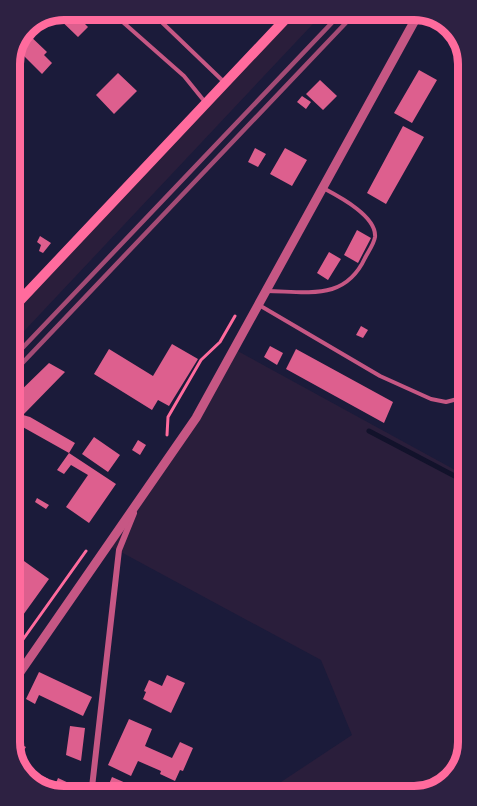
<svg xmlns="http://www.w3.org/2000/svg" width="477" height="806" font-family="Rubik,sans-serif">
	<rect width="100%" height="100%" fill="#1b1b3a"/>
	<path fill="#2a1e3b" d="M295 9H327L11 345V310Z
		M234 349 466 476 468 746 437 792 293 794 281 782 352 735 321 660 108 545 196 418Z"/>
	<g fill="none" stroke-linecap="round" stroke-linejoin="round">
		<path stroke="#12122b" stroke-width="5" d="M369 431 466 482"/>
	</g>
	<path fill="#dd5f8e" d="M63 9H70L88 27 78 37 53 13Z
		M26 32 47 52 44 55 52 63 42 74 15 47 21 33 23 35Z
		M419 70 437 80 412 123 394 113Z
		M118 73 137 91 114 114 96 95Z
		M320 80 337 96 323 110 306 94Z
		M302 96 311 102 306 109 297 102Z
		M403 126 424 137 386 204 367 193Z
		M255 148 266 154 258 167 248 162Z
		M285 148 307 160 292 186 270 174Z
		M357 230 371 238 358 263 344 255Z
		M40 236 51 243 43 253 39 251 41 245 37 242Z
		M329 252 341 259 328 280 317 273Z
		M361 326 368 330 363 338 356 335Z
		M172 344 198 359 169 406 158 400 152 410 94 374 109 349 153 376Z
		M270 346 283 353 277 365 264 357Z
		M296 349 393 402 384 423 286 369Z
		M49 363 65 372 23 415 30 417 75 443 69 453 12 421V399Z
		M94 437 120 455 108 472 82 454Z
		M138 440 146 445 140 455 132 450Z
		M69 453 116 484 89 523 66 507 88 475 71 465 64 474 57 470Z
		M37 498 49 505 46 509 35 502Z
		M24 561 49 579 13 629V576Z
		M39 672 92 697 83 716 39 695 35 704 26 699Z
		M167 675 185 683 171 713 143 699 146 692 144 691 149 680 162 686Z
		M129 719 152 729 145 746 172 758 180 742 193 748 183 771 180 770 175 781 160 774 161 771 138 761 131 776 108 765Z
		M70 726 85 728 81 761 66 755Z
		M14 741 26 747 14 766Z
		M36 774 49 779 46 787 34 779Z
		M112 777 151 794 150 796H104Z
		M58 778 73 785 69 795 54 788Z"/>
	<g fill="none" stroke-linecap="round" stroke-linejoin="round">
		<path stroke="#ff6b9d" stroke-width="3" d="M167 435 168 417 201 360 220 342 235 316
			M14 652 86 551"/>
		<path stroke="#c65784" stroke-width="4" d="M108 9 184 76 205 102
			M148 9 224 82
			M267 291C287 291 312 295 332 289 348 284 358 273 365 258 368 252 374 244 375 237 377 216 338 196 323 188
			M259 305 380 376 431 399 446 402 465 397
			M279 794 292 786"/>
		<path stroke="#c65784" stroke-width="6" d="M91 796 119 550 134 513"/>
		<path stroke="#c65784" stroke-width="9" d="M14 681 196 418 420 11"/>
		<path stroke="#ff6b9d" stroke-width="10" d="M11 310 295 9"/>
		<path stroke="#a44b75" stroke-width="4.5" d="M11 360 345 9
			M11 375 359 9"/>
	</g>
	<path d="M0 0H477V806H0ZM64 20H414A44 44 0 0 1 458 64V742A44 44 0 0 1 414 786H64A44 44 0 0 1 20 742V64A44 44 0 0 1 64 20Z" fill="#2d2142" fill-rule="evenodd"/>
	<path fill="none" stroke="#ff6b9d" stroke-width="8" d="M64 20H414A44 44 0 0 1 458 64V742A44 44 0 0 1 414 786H64A44 44 0 0 1 20 742V64A44 44 0 0 1 64 20Z"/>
</svg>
